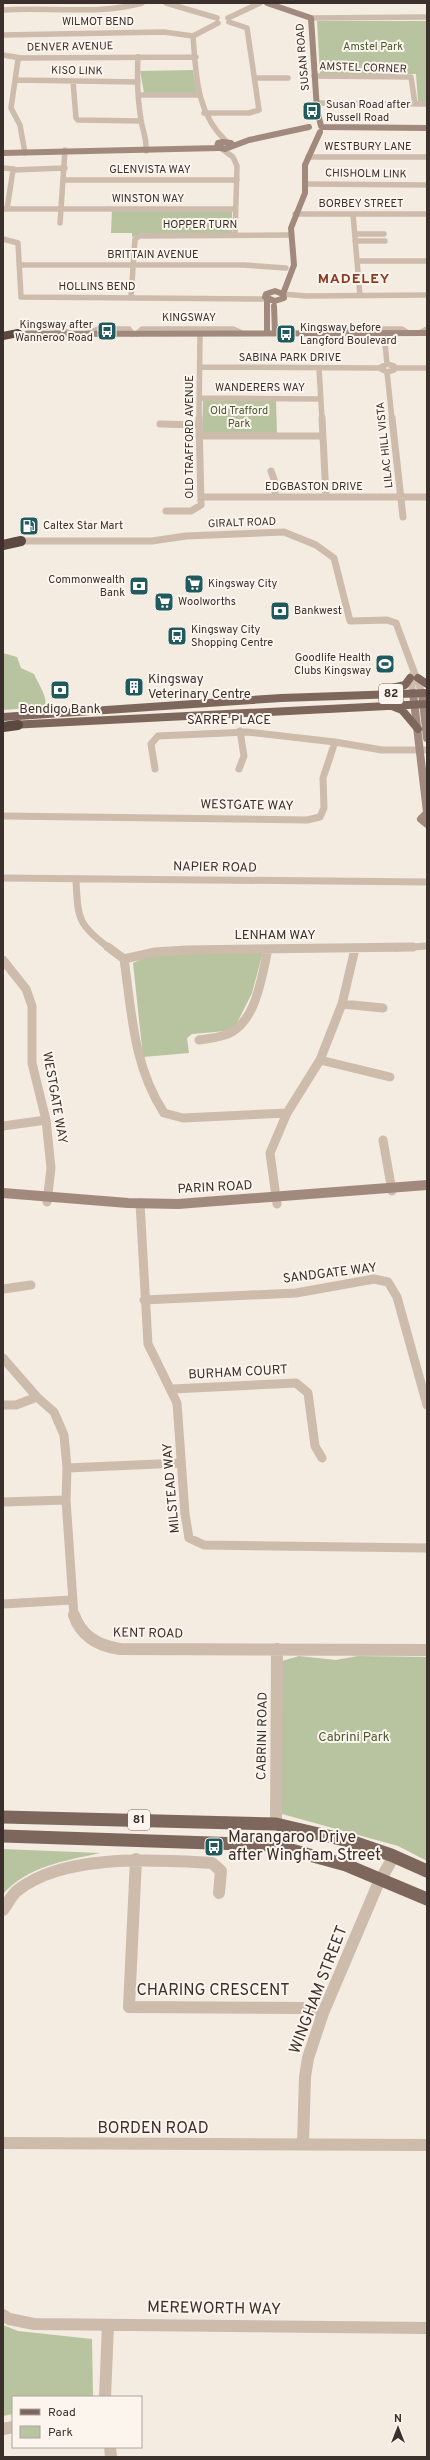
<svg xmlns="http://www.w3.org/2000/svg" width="430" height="2460" font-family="Overpass,sans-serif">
	<rect width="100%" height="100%" fill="#f4ebe1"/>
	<path fill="#b8c4a0" d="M317 21H427V102H418L416 74H320Z
		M193 70 197 93H144L140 71Z
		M112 210 232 211V234H141L132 237V233H111Z
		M203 400H276L277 434H202Z
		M3 653 17 657 21 668 34 674C38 684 48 696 45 707L3 710Z
		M263 952 252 993 235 1027 227 1031 192 1034 187 1038 189 1053 143 1057 133 963 151 955Z
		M299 1656 336 1660 358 1656 427 1657V1861L398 1846 282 1814V1661Z
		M3 1849 100 1853C65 1861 28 1866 3 1894Z
		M3 2325 18 2331 92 2339 93 2396 13 2397V2414L3 2416Z"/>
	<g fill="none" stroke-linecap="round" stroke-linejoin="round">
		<path stroke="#cdbbac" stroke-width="5.5" d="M166 3 217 18
			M3 10C47 7 101 15 142 3
			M228 18 260 3
			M311 18 427 17
			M218 23 193 36C196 74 196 113 226 141
			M3 35 164 32 193 36
			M3 55 21 58
			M138 57C137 76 138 102 141 120 143 133 147 137 146 151
			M314 76 411 77 415 104
			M255 78H288
			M16 80 138 82
			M73 81 76 118 78 120 141 121
			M140 95H200
			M317 103 427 104
			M204 113H249L259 110 247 28 229 22
			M222 149 233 157 237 166 235 235
			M25 153 20 125 11 108 18 60 21 58 196 57
			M308 157H427
			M3 168 14 169
			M64 180H237
			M305 184 427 185
			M3 209H235
			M7 209 13 170 65 168
			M295 214H427
			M353 214 360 296
			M60 223 65 150
			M355 234H384
			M3 239 18 243 21 297 266 299
			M355 241H385
			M357 261H427
			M19 265H244L286 268
			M283 294 306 296 427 295
			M131 297 135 239 140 236 291 235
			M27 333C40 325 56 327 70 333
			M88 333 98 329H129L132 334
			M335 333 342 329H402L408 333
			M384 333 387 364
			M420 333 427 329
			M137 334 142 329H233L242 333
			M387 364 394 366V370L387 372 379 368Z
			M201 367 379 368
			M319 368 322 419
			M395 368H427
			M387 372 392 419
			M200 398 319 399
			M199 419 200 334"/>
		<path stroke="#cdbbac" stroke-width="7" d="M322 418 326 496
			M392 418 403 517
			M160 424 199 425
			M199 436H323
			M271 471 275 482V497
			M201 497H427
			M166 511H191L201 505 199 418
			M14 541H152L186 536 284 532 316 545 334 558 350 621 387 620 396 623 422 693
			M413 674 410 678 413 693
			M155 769 151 744 158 736 247 732 335 742
			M239 769 244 756 240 731
			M3 816 307 820 320 817 324 808 323 778 335 742 382 750H427
			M3 878 427 882
			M76 880C78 918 77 924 109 948
			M395 948 427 946"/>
		<path stroke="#cdbbac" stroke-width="9" d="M108 947 124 959C132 1014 133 1065 164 1113L183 1118 287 1113
			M124 959 155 952 187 950 413 947
			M3 960 26 989 32 1006V1063L46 1120 51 1168 47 1202
			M342 1004 383 1008
			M199 1040C210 1038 222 1038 232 1032 257 1017 262 975 268 949
			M320 1060 390 1077
			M3 1126 46 1120
			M383 1140 392 1191
			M140 1203 148 1344 177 1403 185 1514 189 1538 204 1545 427 1548
			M277 1204 270 1153 287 1113 320 1060 342 1004 355 949
			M3 1289 31 1285
			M144 1300 296 1293 374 1279 388 1282 397 1297 427 1405
			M3 1358 37 1397 54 1412 64 1435 67 1468
			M172 1389 296 1383 308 1393 315 1446 322 1458
			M3 1405H16L37 1397
			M3 1502 66 1500
			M3 1604 71 1600
			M74 1616 66 1500 67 1468 181 1463"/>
		<path stroke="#cdbbac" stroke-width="12" d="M74 1615C81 1636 99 1646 120 1649L427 1650
			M276 1824 277 1649
			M136 1859 129 2007 302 2008 323 2013
			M3 1910C8 1904 11 1895 18 1890 65 1853 155 1860 212 1863L221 1871 219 1893
			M3 2143 427 2145
			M303 2144 305 2077 308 2058 323 2013 378 1884 394 1856
			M3 2315 9 2319 34 2324 427 2328
			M105 2397 108 2325
			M3 2429 13 2427
			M110 2447 111 2457"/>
		<path stroke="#a18a7d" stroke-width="6" d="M267 3 311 18 317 110 321 126
			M323 127 427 128
			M223 142 231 143 233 146 225 149 217 147 218 143Z
			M233 146 249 140 309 127
			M3 153 219 148
			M275 291 283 294 284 298 275 301 265 297 266 294Z
			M283 294 294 265 291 228 305 193V165L320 132
			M267 299V333
			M274 306 275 333
			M9 334 427 333"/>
		<path stroke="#a18a7d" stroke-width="8" d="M413 693 427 812
			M422 693 427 738
			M427 813 421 819 427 824"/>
		<path stroke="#a18a7d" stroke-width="10" d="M3 1193 128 1203 178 1204 427 1185"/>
		<path stroke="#7d675c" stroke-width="8" d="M418 678 427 684
			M388 689 405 685 410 678
			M392 706 402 710 418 729
			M3 717 281 698 427 693
			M10 725 427 704"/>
		<path stroke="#7d675c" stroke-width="13" d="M3 1817 276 1824 353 1842 391 1855 427 1871
			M3 1836 273 1845 346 1865 427 1899"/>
		<path stroke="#5c4a42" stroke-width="8" d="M3 336 18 333"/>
		<path stroke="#5c4a42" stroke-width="10" d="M3 545 21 541
			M3 727 18 725"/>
	</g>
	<defs>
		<symbol id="bus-square" viewBox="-11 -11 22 22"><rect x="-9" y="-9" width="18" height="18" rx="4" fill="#1f5a5e" stroke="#fbf5ee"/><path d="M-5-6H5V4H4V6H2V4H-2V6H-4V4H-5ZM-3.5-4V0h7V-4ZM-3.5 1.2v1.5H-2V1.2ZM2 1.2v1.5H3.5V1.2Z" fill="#fff"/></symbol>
		<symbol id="fuel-square" viewBox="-11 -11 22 22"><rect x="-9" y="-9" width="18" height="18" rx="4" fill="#1f5a5e" stroke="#fbf5ee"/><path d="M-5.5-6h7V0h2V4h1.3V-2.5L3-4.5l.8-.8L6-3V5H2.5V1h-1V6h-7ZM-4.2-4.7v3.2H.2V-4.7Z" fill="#fff"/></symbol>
		<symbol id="supermarket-square" viewBox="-11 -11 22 22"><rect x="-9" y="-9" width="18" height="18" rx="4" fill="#1f5a5e" stroke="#fbf5ee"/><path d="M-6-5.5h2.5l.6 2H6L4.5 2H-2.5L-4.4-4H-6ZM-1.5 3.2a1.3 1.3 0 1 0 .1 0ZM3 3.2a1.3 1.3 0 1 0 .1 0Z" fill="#fff"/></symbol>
		<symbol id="bank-square" viewBox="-11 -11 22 22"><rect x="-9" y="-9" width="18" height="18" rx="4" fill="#1f5a5e" stroke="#fbf5ee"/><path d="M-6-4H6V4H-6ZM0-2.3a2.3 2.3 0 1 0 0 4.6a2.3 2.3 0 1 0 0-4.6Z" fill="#fff"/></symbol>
		<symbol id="stadium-square" viewBox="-11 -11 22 22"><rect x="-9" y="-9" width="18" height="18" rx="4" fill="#1f5a5e" stroke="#fbf5ee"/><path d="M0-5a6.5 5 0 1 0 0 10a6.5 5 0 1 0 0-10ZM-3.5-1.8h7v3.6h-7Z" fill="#fff"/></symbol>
		<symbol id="building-square" viewBox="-11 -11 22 22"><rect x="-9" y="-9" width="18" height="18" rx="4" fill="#1f5a5e" stroke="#fbf5ee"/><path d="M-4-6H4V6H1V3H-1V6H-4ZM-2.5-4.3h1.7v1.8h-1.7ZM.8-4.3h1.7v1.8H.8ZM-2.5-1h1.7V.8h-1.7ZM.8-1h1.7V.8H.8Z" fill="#fff"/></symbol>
	</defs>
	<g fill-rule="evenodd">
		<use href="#bus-square" x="301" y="100" width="22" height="22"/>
		<use href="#bus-square" x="96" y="320" width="22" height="22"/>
		<use href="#bus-square" x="275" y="323" width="22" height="22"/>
		<use href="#fuel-square" x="18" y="515" width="22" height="22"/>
		<use href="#supermarket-square" x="183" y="573" width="22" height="22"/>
		<use href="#bank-square" x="128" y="575" width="22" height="22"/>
		<use href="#supermarket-square" x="153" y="591" width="22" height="22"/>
		<use href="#bank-square" x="269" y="600" width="22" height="22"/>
		<use href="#bus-square" x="166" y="625" width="22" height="22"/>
		<use href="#stadium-square" x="374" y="653" width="22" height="22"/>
		<use href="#building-square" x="123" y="676" width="22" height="22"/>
		<use href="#bank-square" x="49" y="679" width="22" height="22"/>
		<use href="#bus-square" x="203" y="1836" width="22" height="22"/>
	</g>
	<g text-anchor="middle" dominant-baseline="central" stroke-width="4" stroke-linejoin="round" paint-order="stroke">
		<g font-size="11" fill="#3b302b" stroke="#fbf5ee">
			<text x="98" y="22">WILMOT BEND</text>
			<text transform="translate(70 47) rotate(-1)">DENVER AVENUE</text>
			<text transform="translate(303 57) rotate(-95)">SUSAN ROAD</text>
			<text transform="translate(363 68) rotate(2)">AMSTEL CORNER</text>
			<text transform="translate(77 71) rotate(1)">KISO LINK</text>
			<text x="368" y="147">WESTBURY LANE</text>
			<text x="150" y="170">GLENVISTA WAY</text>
			<text transform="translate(366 174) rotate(1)">CHISHOLM LINK</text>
			<text x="148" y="199">WINSTON WAY</text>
			<text x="361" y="204">BORBEY STREET</text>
			<text x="200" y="225">HOPPER TURN</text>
			<text x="153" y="255">BRITTAIN AVENUE</text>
			<text x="97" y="287">HOLLINS BEND</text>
			<text x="189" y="318">KINGSWAY</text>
			<text x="290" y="358">SABINA PARK DRIVE</text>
			<text x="260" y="388">WANDERERS WAY</text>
			<text transform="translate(190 437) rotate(-90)">OLD TRAFFORD AVENUE</text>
			<text transform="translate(385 445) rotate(-96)">LILAC HILL VISTA</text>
			<text x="314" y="487">EDGBASTON DRIVE</text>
			<text transform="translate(242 523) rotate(-2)">GIRALT ROAD</text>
		</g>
		<g font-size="11" fill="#4a5a2e" stroke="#fbf5ee">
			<text x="373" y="47">Amstel Park</text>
			<text x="239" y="411">Old Trafford<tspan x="239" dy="13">Park</tspan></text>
		</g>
		<g font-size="11" fill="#3b302b" stroke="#fbf5ee" text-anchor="start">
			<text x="326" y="105">Susan Road after<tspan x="326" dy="13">Russell Road</tspan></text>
			<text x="93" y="325" text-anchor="end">Kingsway after<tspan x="93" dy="13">Wanneroo Road</tspan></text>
			<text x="300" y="328">Kingsway before<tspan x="300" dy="13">Langford Boulevard</tspan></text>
			<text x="43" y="526">Caltex Star Mart</text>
			<text x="125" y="580" text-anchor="end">Commonwealth<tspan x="125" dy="13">Bank</tspan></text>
			<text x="208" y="584">Kingsway City</text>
			<text x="178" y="602">Woolworths</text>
			<text x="294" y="611">Bankwest</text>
			<text x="191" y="630">Kingsway City<tspan x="191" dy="13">Shopping Centre</tspan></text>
			<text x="371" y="658" text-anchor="end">Goodlife Health<tspan x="371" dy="13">Clubs Kingsway</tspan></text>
		</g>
		<g fill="#fbf5ee" stroke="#756b66" stroke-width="1">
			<rect x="379" y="684" width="24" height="20" rx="3"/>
			<rect x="128" y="1810" width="22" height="20" rx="3"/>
		</g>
		<g font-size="12" font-weight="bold" fill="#3b302b">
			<text x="391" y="694">82</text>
			<text x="139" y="1820">81</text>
		</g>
		<g font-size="13" fill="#3b302b" stroke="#fbf5ee" text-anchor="start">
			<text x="148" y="680">Kingsway<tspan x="148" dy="15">Veterinary Centre</tspan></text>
			<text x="60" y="710" text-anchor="middle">Bendigo Bank</text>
		</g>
		<g font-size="13" fill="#3b302b" stroke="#fbf5ee">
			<text x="229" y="721">SARRE PLACE</text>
			<text transform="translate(247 806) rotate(1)">WESTGATE WAY</text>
			<text transform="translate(215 868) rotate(1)">NAPIER ROAD</text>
			<text x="275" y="936">LENHAM WAY</text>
			<text transform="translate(54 1098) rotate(80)">WESTGATE WAY</text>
			<text transform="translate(215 1188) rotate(-3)">PARIN ROAD</text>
			<text transform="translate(330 1274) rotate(-7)">SANDGATE WAY</text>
			<text transform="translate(238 1373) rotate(-3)">BURHAM COURT</text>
			<text transform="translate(172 1488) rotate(-95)">MILSTEAD WAY</text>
			<text transform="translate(148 1634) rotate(1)">KENT ROAD</text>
			<text transform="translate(263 1736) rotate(-89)">CABRINI ROAD</text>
		</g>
		<g font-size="13" fill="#4a5a2e" stroke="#fbf5ee">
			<text x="354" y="1738">Cabrini Park</text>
		</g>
		<g font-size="14" font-weight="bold" letter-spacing="1" fill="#8c3b22" stroke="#fbf5ee">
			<text x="354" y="279">MADELEY</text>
		</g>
		<g font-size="16" fill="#3b302b" stroke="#fbf5ee" text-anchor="start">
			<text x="228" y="1838">Marangaroo Drive<tspan x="228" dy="18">after Wingham Street</tspan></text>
		</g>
		<g font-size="16" fill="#3b302b" stroke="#fbf5ee">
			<text transform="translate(319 1990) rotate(-69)">WINGHAM STREET</text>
			<text x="213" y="1991">CHARING CRESCENT</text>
			<text x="153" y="2129">BORDEN ROAD</text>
			<text transform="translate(214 2309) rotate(1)">MEREWORTH WAY</text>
		</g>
	</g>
	<rect width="430" height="2460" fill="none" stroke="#3b302b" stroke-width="8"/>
	<rect x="12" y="2396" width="130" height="52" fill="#fbf5ee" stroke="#aea6a0"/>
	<rect x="20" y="2409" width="20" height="6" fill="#7d675c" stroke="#aea6a0"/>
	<text x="48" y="2416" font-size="12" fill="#3b302b">Road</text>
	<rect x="20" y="2426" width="20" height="12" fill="#b8c4a0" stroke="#aea6a0"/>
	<text x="48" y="2436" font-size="12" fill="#3b302b">Park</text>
	<g transform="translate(398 2428)" stroke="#fbf5ee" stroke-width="3" paint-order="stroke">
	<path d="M0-3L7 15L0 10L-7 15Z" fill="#3b302b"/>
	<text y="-6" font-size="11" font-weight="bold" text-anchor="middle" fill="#3b302b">N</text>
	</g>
</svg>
